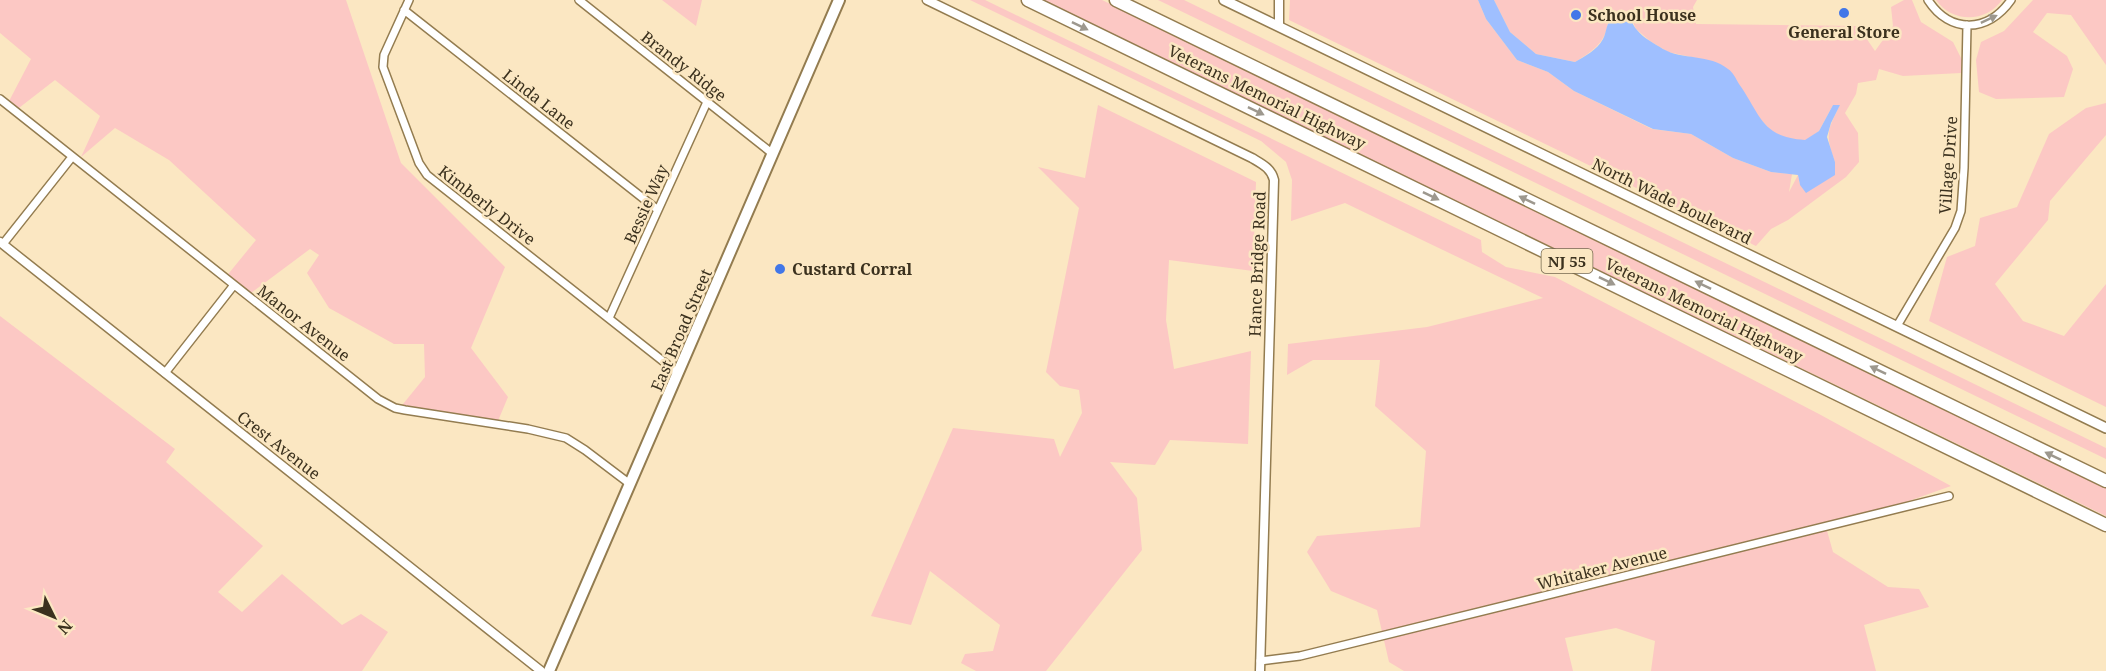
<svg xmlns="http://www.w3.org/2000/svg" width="2106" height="671" font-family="'Noto Serif',serif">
	<rect width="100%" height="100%" fill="#fbe7c2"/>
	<path fill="#fcc8c4" d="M0 0H346L401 163 505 267 471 348 508 397 495 428 399 409 425 377 424 344H394L329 308 307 273 319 255 310 249 247 296 225 278 256 240 169 160 115 128 81 157 100 116 55 80 15 111 7 105 31 59 0 33Z
		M662 0H702L696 26Z
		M970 0H985L1481 240 1482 252 1506 267 1555 277 1819 414 1951 486 1861 518 1826 527 1833 552 1888 587 1919 589 1929 607 1864 625 1876 671H1651L1655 641 1616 628 1565 638 1573 671H1404L1389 662 1377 610 1331 591 1307 552 1317 536 1420 527 1426 451 1375 406 1380 360H1313L1287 375 1288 344 1427 327 1543 298 1345 203 1291 221 1292 180 1286 162 1261 141Z
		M1042 0H1102L2106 487V516Z
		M1158 0H1184L2106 448V459Z
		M1290 0H1478L1486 19 1517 60 1548 72 1574 91 1652 129 1691 134 1733 158 1771 172 1792 174 1789 192 1798 175 1800 185 1835 162C1825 134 1827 131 1840 105H1833L1819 131 1805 141 1788 139 1771 131 1710 61 1668 52 1650 41 1636 29 1632 20 1608 23C1605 44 1591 52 1575 62L1536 54 1510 32 1494 0H1697L1693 7 1696 24 1858 26 1875 51 1893 26 1891 7 1904 0H1912L1921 22 1953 42 1962 60 1961 73 1903 76 1879 69 1876 80 1858 83 1856 94 1845 113 1858 133 1859 162 1846 177 1788 220 1771 229 1756 246 1289 20Z
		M1936 0H2002C1986 23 1952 23 1936 0Z
		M2033 0H2106V65L2071 15 2047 13 2033 32 2067 56 2073 69 2064 97 1996 99 1979 92 1976 60 1981 42 2004 31Z
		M2106 103V135L2050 201 2048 220 1995 284 2023 321 2064 336 2106 284V407L1929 321 1947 257 1975 246 1980 218 2017 207 2049 134 2086 108Z
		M1098 105 1256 182 1253 271 1169 260 1166 320 1174 369 1251 351 1248 444 1170 440 1155 465 1110 462 1137 498 1142 550 1046 671H976L961 663 965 654 993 651 1000 625 930 571 911 625 871 616 953 428 1054 439 1060 457 1082 413 1079 390 1060 386 1046 372 1079 208 1038 167 1085 178Z
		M0 316 175 449 166 462 263 546 218 592 242 612 282 574 342 625 361 614 388 632 362 671H0Z"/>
	<path fill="#9fbfff" d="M1478 0H1494L1510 32 1536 54 1575 62C1585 56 1597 50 1603 39 1607 32 1606 19 1616 16 1620 15 1625 16 1629 19 1633 22 1633 26 1637 30 1643 38 1654 43 1663 49 1682 60 1710 54 1728 69 1733 72 1736 79 1739 84 1761 115 1761 137 1805 140L1819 131 1833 105H1840L1831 123 1827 137 1835 162V175L1806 193 1800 185 1798 175 1771 172 1733 158 1691 134 1653 129 1574 91 1548 72 1517 60 1486 19Z"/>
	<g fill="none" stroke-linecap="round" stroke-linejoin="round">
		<defs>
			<path id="minor" d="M409 0 384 55 383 67 419 163 427 175 678 373
				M579 0 773 154
				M1928 0C1950 34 1988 33 2011 0
				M404 10 658 210
				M0 99 378 399 395 408 405 410 528 429 566 438 585 450 630 484
				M3 244 72 157
				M609 318 707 102
				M1897 326 1955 228 1961 211 1964 168 1967 25
				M165 373 234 285
				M1260 661 1300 656 1949 496"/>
			<path id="tertiary" d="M927 0 1252 158C1262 164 1271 168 1274 180L1260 671
				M1279 26V0
				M0 242 541 671"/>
			<path id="secondary" d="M1224 0 2106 428"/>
			<path id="primary" d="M549 671 839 0"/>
			<path id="motorway" d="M1028 0 2106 525
				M1116 0 2106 481"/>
		</defs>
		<use href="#minor" stroke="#937c50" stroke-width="10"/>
		<use href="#tertiary" stroke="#937c50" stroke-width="11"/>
		<use href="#secondary" stroke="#937c50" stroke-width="12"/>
		<use href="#primary" stroke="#937c50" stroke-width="14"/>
		<use href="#motorway" stroke="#937c50" stroke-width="15"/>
		<use href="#minor" stroke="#fff" stroke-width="7"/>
		<use href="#tertiary" stroke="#fff" stroke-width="8"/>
		<use href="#secondary" stroke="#fff" stroke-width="9"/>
		<use href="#primary" stroke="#fff" stroke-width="10"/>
		<use href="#motorway" stroke="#fff" stroke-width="12"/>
	</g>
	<defs><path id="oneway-solid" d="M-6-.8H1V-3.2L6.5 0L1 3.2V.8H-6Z" transform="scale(1.5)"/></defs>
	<g fill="#9d988e">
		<use href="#oneway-solid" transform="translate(1989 19) rotate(-25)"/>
		<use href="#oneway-solid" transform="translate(1080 26) rotate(26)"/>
		<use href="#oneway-solid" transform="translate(1256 111) rotate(26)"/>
		<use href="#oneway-solid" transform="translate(1431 196) rotate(26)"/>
		<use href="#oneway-solid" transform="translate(1527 200) rotate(-154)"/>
		<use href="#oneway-solid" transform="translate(1607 281) rotate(26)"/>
		<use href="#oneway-solid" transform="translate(1703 285) rotate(-154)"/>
		<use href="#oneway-solid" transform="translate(1878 370) rotate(-154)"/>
		<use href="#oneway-solid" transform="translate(2053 456) rotate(-154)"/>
	</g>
	<g fill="#4277e8" stroke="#fbe7c2" stroke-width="2">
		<circle cx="1844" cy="13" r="6"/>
		<circle cx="1576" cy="15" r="6"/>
		<circle cx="780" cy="269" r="6"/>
	</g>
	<g text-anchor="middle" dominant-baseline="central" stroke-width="5" stroke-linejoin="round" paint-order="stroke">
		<rect fill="#fbe7c2" stroke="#75684f" stroke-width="1.5" x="1541.5" y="249" width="51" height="24" rx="4.5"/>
		<g font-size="15" font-weight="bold" fill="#3b311e">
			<text x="1567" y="261">NJ 55</text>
		</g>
		<g font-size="16" font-weight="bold" fill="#3b311e" stroke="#fbe7c2" text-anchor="start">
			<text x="1588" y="15">School House</text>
			<text x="1844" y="32" text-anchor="middle">General Store</text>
			<text x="792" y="269">Custard Corral</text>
		</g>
		<g font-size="16" fill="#3b311e" stroke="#fbe7c2">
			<text transform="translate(684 66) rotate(38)">Brandy Ridge</text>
			<text transform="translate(1267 97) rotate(26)">Veterans Memorial Highway</text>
			<text transform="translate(539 99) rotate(38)">Linda Lane</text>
			<text transform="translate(1948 165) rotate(-86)">Village Drive</text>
			<text transform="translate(1672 201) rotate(26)">North Wade Boulevard</text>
			<text transform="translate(646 204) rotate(-66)">Bessie Way</text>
			<text transform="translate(487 205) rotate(38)">Kimberly Drive</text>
			<text transform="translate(1257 264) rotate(-88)">Hance Bridge Road</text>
			<text transform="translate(1704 310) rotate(26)">Veterans Memorial Highway</text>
			<text transform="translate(304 323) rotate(38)">Manor Avenue</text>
			<text transform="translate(681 330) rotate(-67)">East Broad Street</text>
			<text transform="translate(279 445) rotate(38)">Crest Avenue</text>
			<text transform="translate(1602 568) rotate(-14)">Whitaker Avenue</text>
		</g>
	</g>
	<g transform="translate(54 617) rotate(133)" stroke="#fbe7c2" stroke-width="4.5" paint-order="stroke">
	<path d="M0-4.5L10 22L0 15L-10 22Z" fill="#3b311e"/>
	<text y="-9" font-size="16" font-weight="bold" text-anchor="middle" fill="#3b311e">N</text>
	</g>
</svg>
